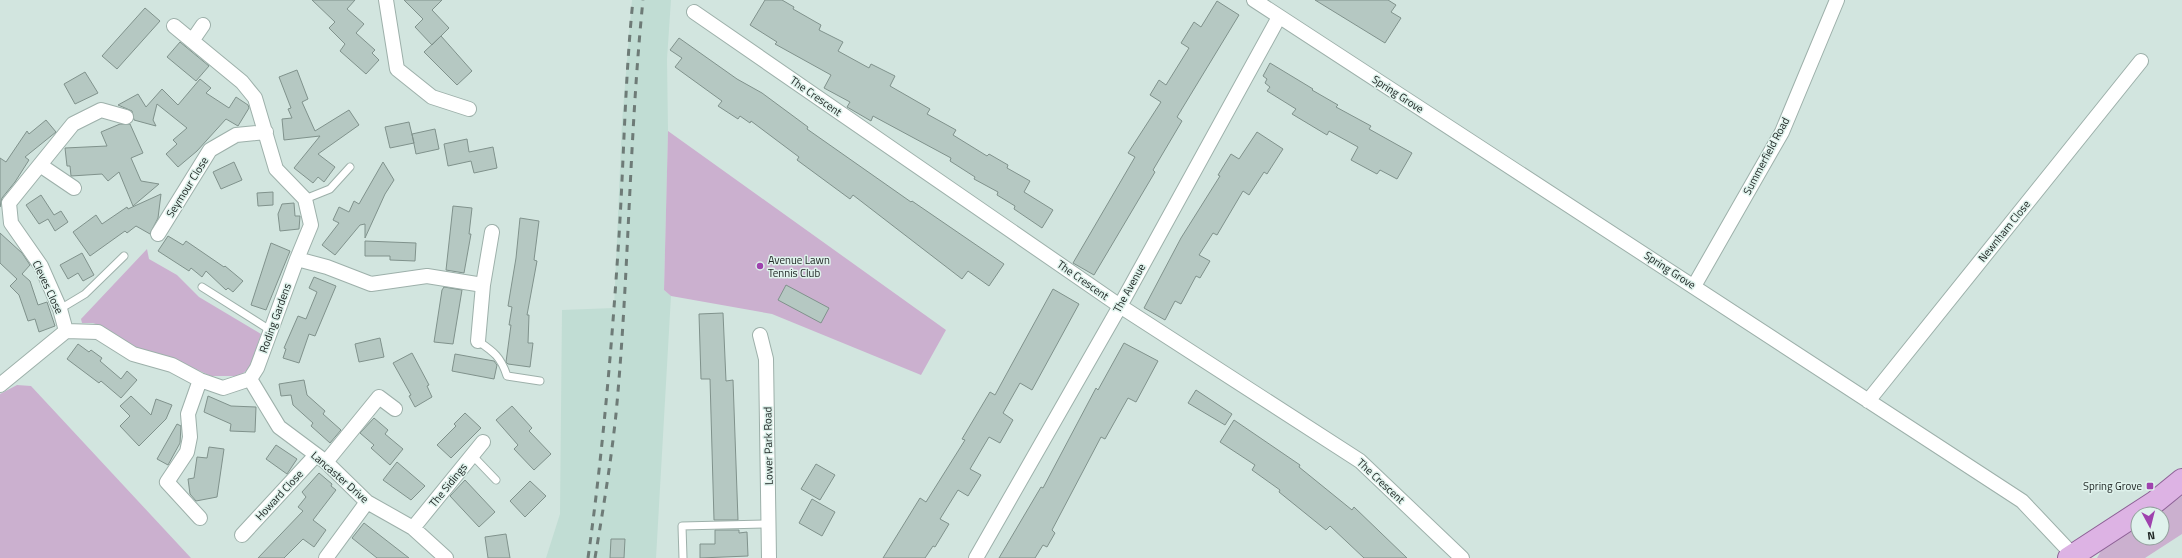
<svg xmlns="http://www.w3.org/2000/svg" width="2182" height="558" font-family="'Titillium Web',sans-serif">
	<rect width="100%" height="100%" fill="#d2e5df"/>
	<path fill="#c1ddd4" d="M632 0H671L667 59 668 131 664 290 671 296 656 558H546L560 514 562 310 614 308 622 122Z"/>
	<path fill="#cbb0cf" d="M668 131 946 330 921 375 772 314 671 296 664 290Z
		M147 249 149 259 177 275 199 297 261 334 250 367 240 376H211L178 361 138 349 104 327 93 323H82L81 319Z
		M17 385 31 386 191 558H0V394Z
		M2182 496V534L2145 558H2097L2105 544 2138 523V538H2162V514H2153Z"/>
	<path fill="#b5c8c2" stroke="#80928c" d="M312 0H355L347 9 364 24 356 33 375 50 372 53 379 60 366 74 340 51 345 44 329 28 335 22Z
		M404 0H442L432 10 449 28 432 45 415 27 423 19Z
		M765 0H782L794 7 793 9 821 25 819 30 843 42 838 51 869 68 871 64 895 76 890 86 930 109 927 114 956 130 953 135 987 156 989 154 1008 165 1007 168 1030 181 1024 192 1053 210 1042 228 1014 209 1015 206 997 195 998 192 974 179 975 177 950 161 951 158 873 116 871 121 847 107 850 102 824 88 831 75 775 44 777 42 750 25Z
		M1315 0H1388L1396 5 1391 12 1401 18 1385 43Z
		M1217 1 1239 15 1177 117 1182 121 1153 170 1155 172 1094 275 1073 263 1135 157 1128 153 1161 102 1150 95 1159 80 1166 85 1189 48 1181 43 1194 22 1201 27Z
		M145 8 160 21 117 69 102 56Z
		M441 36 472 71 457 85 424 52Z
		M679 38 737 79 762 93 808 127 807 129 911 202 912 201 1004 264 989 286 968 271 962 279 853 195 850 199 797 160 799 157 751 121 750 123 740 116 738 119 718 106 722 101 675 67 682 58 670 50Z
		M180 42 209 66 196 81 167 57Z
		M1270 63 1313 89 1312 90 1338 105 1336 107 1371 126 1369 129 1412 153 1397 179 1380 170 1377 174 1351 160 1358 147 1329 131 1327 135 1292 114 1296 109 1267 91 1270 87 1265 83 1267 79 1263 76Z
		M297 70 308 99 302 102 315 131 349 110 359 125 318 154 335 167 324 182 318 177 313 183 294 168 320 136 284 140 282 119 292 118 288 109 291 108 279 77Z
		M85 72 98 93 75 104 64 84Z
		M200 79 211 88 206 93 229 108 236 97 248 105 249 108 238 126 226 119 197 151 178 167 166 154 177 144 173 140 187 128 157 104 153 120 156 126 134 120 132 111 118 105 138 94 146 107 162 89 178 105Z
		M46 120 56 132 25 157 29 160 15 182 2 198 0 207V158L6 162 27 131 29 134Z
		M409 122 414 143 390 148 385 127Z
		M120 124H130L143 153 131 158 141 181 159 184 133 206 119 172 108 181 102 174 71 176 70 166H67L65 148 107 146 101 132Z
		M435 129 439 149 416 154 412 134Z
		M1257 132 1283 149 1267 174 1264 172 1249 195 1243 191 1217 235 1213 233 1199 255 1210 261 1200 278 1196 276 1181 304 1175 301 1165 320 1144 308 1181 238 1220 176 1218 175 1231 154 1239 159Z
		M467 139 469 152 493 147 497 168 474 173 471 161 448 166 444 144Z
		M234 162 242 180 221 189 213 172Z
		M383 162 394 180 385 194 365 238V224L360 225 335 255 322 245 339 223 333 220 339 207 349 212 354 201 359 204Z
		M273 192V205L258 206 257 193Z
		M161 194 158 218 150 234 136 226 127 233 125 231 90 256 73 232 96 215 102 224 127 207 128 209Z
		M41 195 54 215 61 211 68 222 55 231 48 219 39 224 26 205Z
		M294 203 295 216H300L299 229 280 231 278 214 282 204Z
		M453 206 472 208 469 234H471L464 273 446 270Z
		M520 218 539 221 534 260 537 261 527 315H529L528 343H533L530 367 508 364 506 362 511 325H509L512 307 508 306 516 258Z
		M0 233 22 253 30 265 22 274 30 281 38 305 47 302 55 326 39 332 35 319 28 321 19 295 10 286 17 279 0 263Z
		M168 236 183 245 186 241 224 267 225 266 243 281 233 292 228 288 226 290 206 271 202 277 191 268 189 271 158 251Z
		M365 241 416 243 415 261 390 260V256H365Z
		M271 243 290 251 266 310 251 305Z
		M82 253 94 275 83 281 78 273 68 279 60 265Z
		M314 277 336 286 315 336 309 334 299 363 283 358 286 349 284 348 298 316 306 319 317 292 309 288Z
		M786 285 829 308 821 323 778 300Z
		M444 287 462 290 453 344 434 342 442 290Z
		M1053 289 1079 304 1032 390 1020 383 1003 413 1013 420 1000 443 989 437 970 469 981 475 968 496 958 490 940 519 949 524 935 547 933 546 925 558H883L920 498 926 502 965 440 962 439 990 392 995 395Z
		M723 313 726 381 733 380 738 520H714L710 379H701L699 314Z
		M380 338 384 357 359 362 355 344Z
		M1124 343 1158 361 1136 402 1128 398 1105 439 1101 437 1052 530 1055 533 1047 547 1043 545 1035 558H999L1041 487 1043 488 1096 388 1098 390Z
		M78 344 89 352 91 350 102 358 100 361 121 379 127 371 137 380 121 398 101 381 99 383 67 359Z
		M412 353 429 385 427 386 432 397 415 407 409 396 411 395 393 363Z
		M455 354 494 361 497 365 494 379 452 371Z
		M304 380 307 395 325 411 323 414 341 430 330 443 311 426 313 423 293 405 291 395 281 396 279 384Z
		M1196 390 1232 414 1225 425 1188 403Z
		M131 396 151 415 156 399 172 405 166 419 139 446 120 426 130 416 120 406Z
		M208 396 231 406 256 407 255 432 230 431 231 424 204 412Z
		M512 406 532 428 529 431 551 454 534 470 514 449 518 445 496 420Z
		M465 413 481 428 451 458 437 445 456 426 454 424Z
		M374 418 388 430 385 434 403 449 390 465 371 448 374 445 360 433Z
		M1234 420 1300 465 1299 467 1352 510 1354 507 1407 558H1364L1330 526 1326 530 1279 492 1280 490 1252 470 1255 465 1220 442Z
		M177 424 181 426 180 443 168 465 157 459Z
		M276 445 297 459 287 474 266 459Z
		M209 447 224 449 217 497 196 501 190 494 188 479 194 478 197 457 207 458Z
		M397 462 425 486 411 500 383 480Z
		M816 464 835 475 820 500 801 489Z
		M319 473 332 484 331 486 336 490 313 520 326 530 314 547 303 539 284 558H258L303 511 298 507 306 497 302 492Z
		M465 480 495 512 479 527 450 496Z
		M530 481 546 496 525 517 510 501Z
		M812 499 835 512 822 536 799 523Z
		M364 523 409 558H377L352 538Z
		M715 530H739V533L747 532 748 556 700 558V544H715Z
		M506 534 510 558H488L485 537Z
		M611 539H625L624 558H610Z"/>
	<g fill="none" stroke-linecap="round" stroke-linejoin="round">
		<defs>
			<path id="lane" d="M305 199 330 189 350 167
				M202 287 270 330
				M60 309 85 294 124 256
				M478 341C494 352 501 357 507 376L540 381
				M472 455 496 480
				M683 558 682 526 769 524"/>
			<path id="street" d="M386 0 397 69 432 97 469 109
				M1254 0 2022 501 2073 555
				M694 12 1120 306 1360 461 1462 558
				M192 41 203 25
				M40 165 74 188
				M158 234 210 150 236 135 266 132
				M297 259 327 267 371 284 427 276 483 285
				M1694 286 1782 132 1837 0
				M66 331 60 309 41 266 11 223 9 203 73 124 101 110 126 117
				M760 335 766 359 769 558
				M478 341 483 285 492 232
				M250 379 279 427 326 462 367 502 413 528 446 558
				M0 385 66 331 98 332 133 354 172 365 200 380 223 388 250 379 257 368 297 259 311 225 305 199 276 169 255 98 242 82 174 26
				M1868 401 2141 61
				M326 462 379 397 395 409
				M200 518 167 482 187 452 190 437 188 414 200 380
				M413 528 483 442
				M242 535 316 455
				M326 558 367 502
				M976 558 1120 306 1279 17"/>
			<path id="primary" d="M2069 558 2155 502 2182 480"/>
		</defs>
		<use href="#lane" stroke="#9db0aa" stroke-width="9"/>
		<use href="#street" stroke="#9db0aa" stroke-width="16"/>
		<use href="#primary" stroke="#8d6196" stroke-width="24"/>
		<use href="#lane" stroke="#fff" stroke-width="7"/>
		<use href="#street" stroke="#fff" stroke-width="14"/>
		<use href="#primary" stroke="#ddb3e4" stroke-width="22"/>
		<path stroke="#6e7b77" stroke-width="3" stroke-dasharray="7 7" stroke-linecap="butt" d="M588 558C603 451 612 344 619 236 624 157 625 78 633 0
			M595 558C603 510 611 462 616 414 629 276 629 138 643 0"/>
	</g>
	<g fill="#9f43ae" stroke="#dff2ec" stroke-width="1.5">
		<circle cx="760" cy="266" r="4"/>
		<rect x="2146" y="482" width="8" height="8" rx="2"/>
	</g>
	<g text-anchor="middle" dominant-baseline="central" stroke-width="3" stroke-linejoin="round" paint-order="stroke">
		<g font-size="11" fill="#212826" stroke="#dff2ec">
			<text transform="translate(1398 94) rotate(33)">Spring Grove</text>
			<text transform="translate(816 96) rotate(35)">The Crescent</text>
			<text transform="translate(1766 156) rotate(-62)">Summerfield Road</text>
			<text transform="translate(187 187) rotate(-58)">Seymour Close</text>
			<text transform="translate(2004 231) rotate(-51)">Newnham Close</text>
			<text transform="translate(1670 270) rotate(33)">Spring Grove</text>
			<text transform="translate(1083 280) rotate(35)">The Crescent</text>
			<text transform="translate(48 287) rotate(65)">Cleves Close</text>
			<text transform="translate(1129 288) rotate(-61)">The Avenue</text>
			<text transform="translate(275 318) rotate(-70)">Roding Gardens</text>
			<text transform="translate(768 446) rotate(-91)">Lower Park Road</text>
			<text transform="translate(340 477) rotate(41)">Lancaster Drive</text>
			<text transform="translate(1381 481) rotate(43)">The Crescent</text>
			<text transform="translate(448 485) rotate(-51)">The Sidings</text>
			<text transform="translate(279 495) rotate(-47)">Howard Close</text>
		</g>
		<g font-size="11" fill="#212826" stroke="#dff2ec" text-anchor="start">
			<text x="768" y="260">Avenue Lawn<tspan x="768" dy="13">Tennis Club</tspan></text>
			<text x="2142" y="486" text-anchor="end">Spring Grove</text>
		</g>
	</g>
	<g transform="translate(2150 526) rotate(173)"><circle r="19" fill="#dff2ec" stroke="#93a19d"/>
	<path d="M0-3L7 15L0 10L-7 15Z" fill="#9f43ae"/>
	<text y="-6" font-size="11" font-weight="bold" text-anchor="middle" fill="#212826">N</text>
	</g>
</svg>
